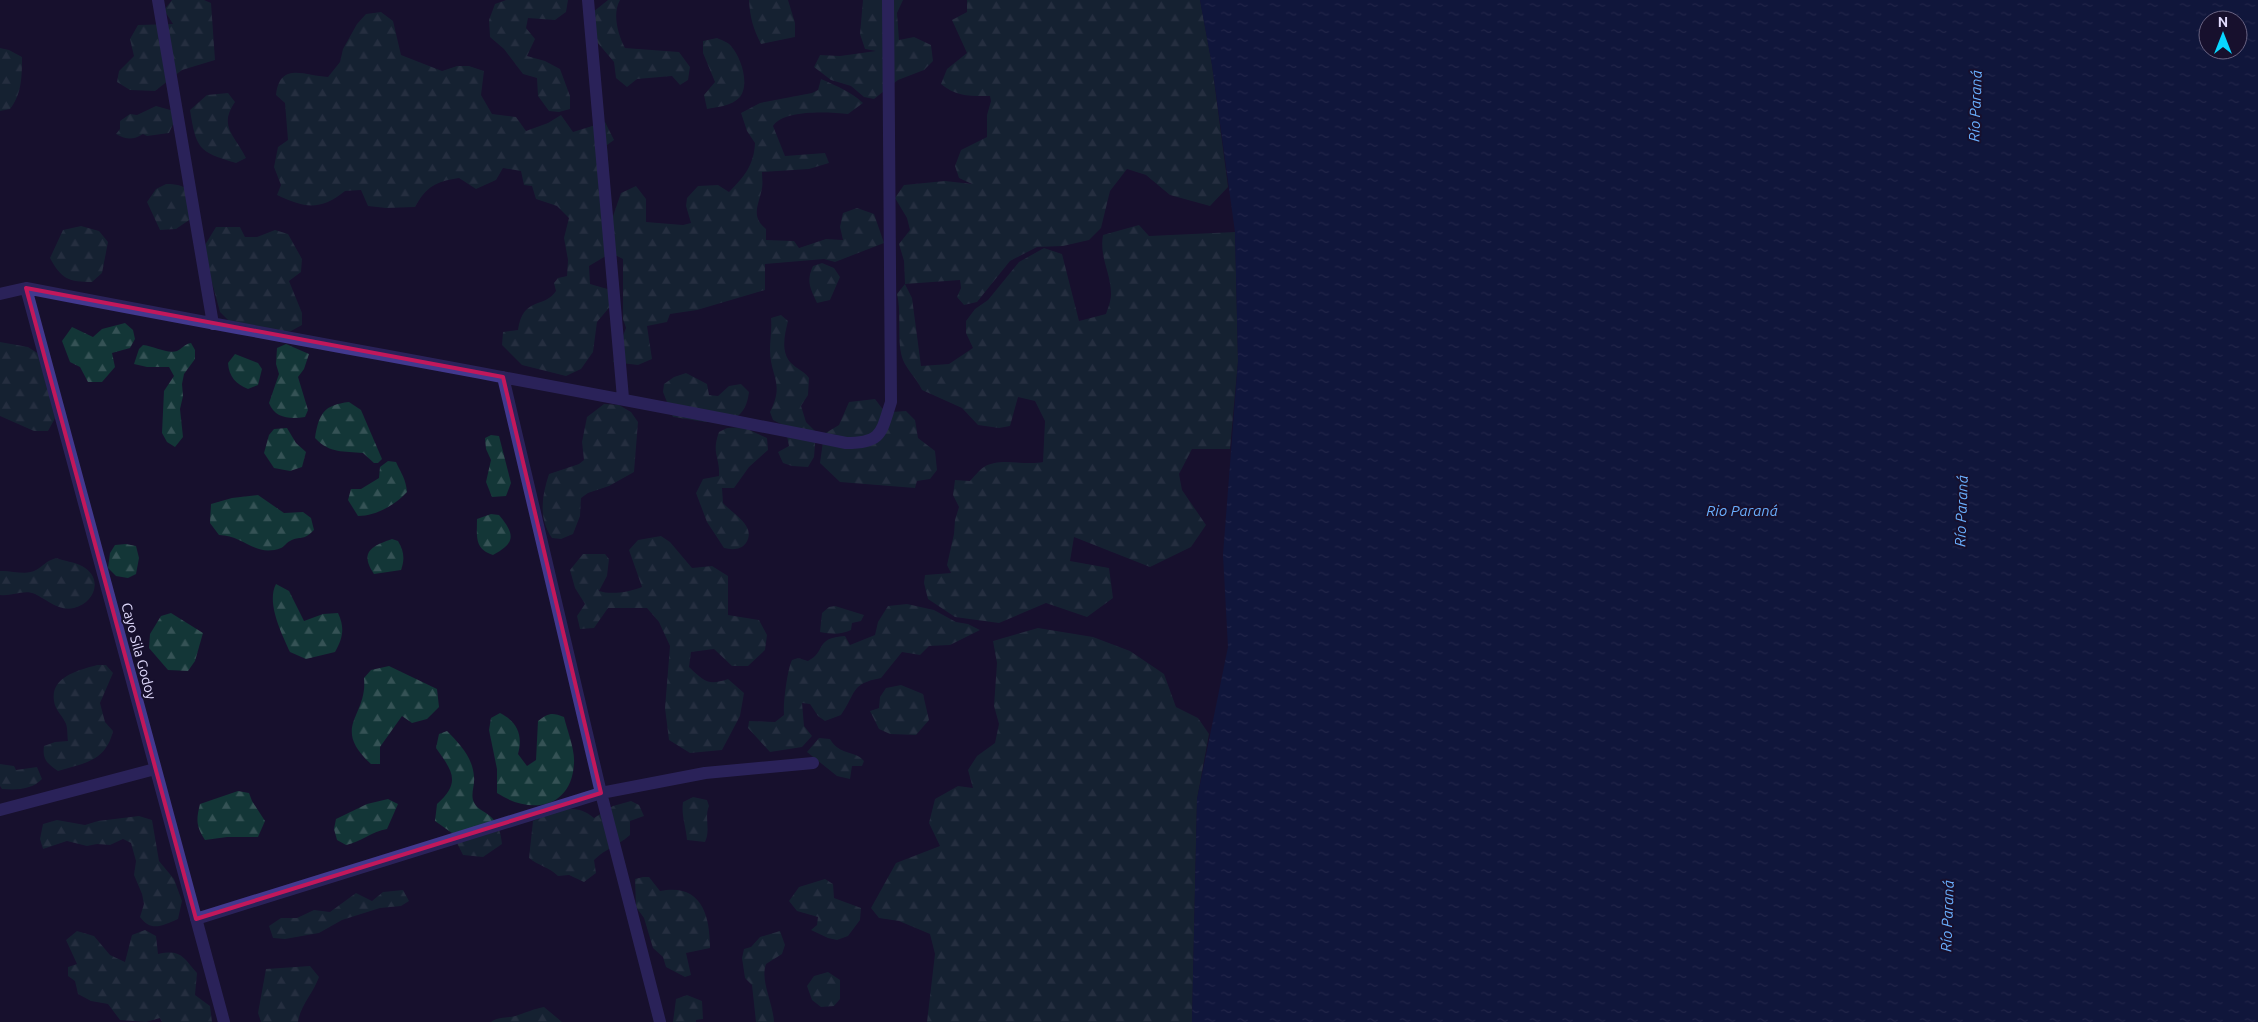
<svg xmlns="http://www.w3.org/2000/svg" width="2258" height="1022" font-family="Ubuntu,sans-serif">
	<defs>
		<pattern id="forest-firs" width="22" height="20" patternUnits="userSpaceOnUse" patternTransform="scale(1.25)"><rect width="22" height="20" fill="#133637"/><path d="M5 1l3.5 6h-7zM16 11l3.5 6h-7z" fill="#355255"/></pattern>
		<pattern id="water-ripples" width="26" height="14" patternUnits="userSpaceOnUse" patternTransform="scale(1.25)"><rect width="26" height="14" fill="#081d4d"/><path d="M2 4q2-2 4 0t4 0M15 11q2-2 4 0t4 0" fill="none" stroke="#2c3d68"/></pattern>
	</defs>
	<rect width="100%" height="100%" fill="#17102d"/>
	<path fill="url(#forest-firs)" d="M172 0H204L211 3 215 60 182 70 155 91 130 90 117 82 119 71 134 56 130 39 138 25 173 24 164 10Z
		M506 0H568L566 12 555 20 528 18 526 28 535 39 527 56 545 61 560 69 570 96V109L559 112 549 111 538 96 537 78 523 74 504 49 490 37 489 20 495 4Z
		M608 0H620C612 14 618 35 625 48L679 52 690 67 688 80 680 85 672 76 637 79 627 87 616 78 614 62 591 35 593 12Z
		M749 0H788L795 23V37L761 44C753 28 750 18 749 0Z
		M863 0H903L897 13 899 40 914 37 931 45 933 61 924 70 898 80 874 99 864 97 851 86 831 80 814 67 820 55 840 56 876 51 865 49 860 34Z
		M967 0H1200L1212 65 1228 187 1210 206 1170 195 1146 175 1127 169 1110 191 1101 228 1089 240 1063 246 1037 247 1010 261 977 302 964 305 957 297 961 288 960 280 905 284 912 298 921 366 949 364 973 348 966 333V321L975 309 988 300 1019 262 1044 248 1062 254 1079 321 1106 314C1108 308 1111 301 1111 294 1111 273 1099 257 1103 235L1139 225 1149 236 1235 232 1238 361 1230 449H1192L1179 474 1182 490 1206 525 1191 547 1150 567 1074 537 1070 561 1109 568 1113 598 1087 617 1046 603 999 623 955 617 928 599 924 583 925 575 951 573 947 565 954 534 955 520 959 507 953 495 955 480 970 481C974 477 979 470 984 467 1000 457 1025 466 1043 462L1045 421 1035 401 1018 397 1010 426 999 428 978 425 962 408 922 390C917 379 907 370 903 360 896 341 902 314 897 294L905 284 904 261 899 244 910 230 907 218 895 198 904 185 945 181 972 184 959 178 955 166 961 150 987 137V115L991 101 990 96C970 96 957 97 941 84L947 69 967 53 952 20 967 12Z
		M381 12 393 21 401 55 442 71 457 66H469L484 71 481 95 492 114 516 117 526 131 548 123 561 115 573 132 605 122 614 140 607 145 612 219 621 193 636 186 646 199V222L683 225 691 223 686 206 687 198 698 186 718 185 729 192C744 177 754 165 755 143L747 131 741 113 760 103 812 93 818 90 821 79C837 86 851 92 863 103L848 114C830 112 784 109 773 126L785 156 825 153 829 163 809 169 762 172C762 177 763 183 762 188 759 205 750 216 766 229V240L794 241 799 248 826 239 843 240 840 227 843 213 857 208 874 214 884 243 835 262 824 259 765 264V290L697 310 670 314 667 322 647 326 652 359 638 365 613 362 626 328 623 319V259L611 253 589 266 590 284 611 290 613 303 597 322 593 352 581 369 566 376 522 365 502 345 503 332 518 330C523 296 544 309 556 291L554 283 558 278 567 276 568 260 564 238 569 218 557 206 536 199 532 186 524 185 521 171 503 168 496 180 476 189 459 178C435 182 427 186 415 207L386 208 368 206 361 190 345 191C321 211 304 208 277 195L281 185 274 167 278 147 288 140 285 103 276 95C280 61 305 76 328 77L340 62 343 49 357 24 366 14Z
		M717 38C721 40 728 42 731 46 741 57 750 84 740 97 732 106 717 107 707 109L704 95 715 82 703 53V41Z
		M0 48 9 50 22 57C22 76 22 94 10 109L0 111Z
		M228 93 235 102C218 127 235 135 246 158L236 163C198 152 196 148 190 110L207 95Z
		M156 106 174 111 175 120 169 133 147 136 143 134C133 140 127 140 116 134L120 129V121L130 114 137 115Z
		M166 184C192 184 189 193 195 216L176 229 160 230 147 202 156 189Z
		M81 226 99 231 108 242 102 273 92 282C69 282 61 279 50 258L63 230Z
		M216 227H240L245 237H257L275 230 288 234 302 259 301 272 289 281 302 313V325L291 331 273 335 237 329 220 312 210 275 205 245Z
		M822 263 834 268 840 277 830 300 817 303C810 288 806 281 813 266Z
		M781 315 788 321C785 334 780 351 791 363 797 369 804 371 809 378L808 395 801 406 806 422 816 432 814 457 808 467 792 466 783 463 778 452 789 446 785 426 773 420 770 412C785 383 770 376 770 350 770 339 772 330 771 318Z
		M125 323 133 330 135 339 130 348 112 353 115 367 102 382H88L80 367 70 362 62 341 72 327 93 337 102 329Z
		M0 342 28 347 45 358 59 411 48 431H34L0 416Z
		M191 343 195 350V359L184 374 182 384 183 396 180 409 183 437 175 447 167 442 162 433 164 391 174 376 169 367H147L134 364 139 349 143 345C154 346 167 354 177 351 182 349 184 344 191 343Z
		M286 344 309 354 304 369 298 377 308 410 305 417C291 419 275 419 269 403L279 374 276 364 277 348Z
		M235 354 258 363 262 369 258 385 248 389C236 384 229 377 228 363Z
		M686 373 707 384 709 395 718 396 729 386 741 384 749 392C744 436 702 420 673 417L663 392 664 384 674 377Z
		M875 399 888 416 892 412 906 411 915 420 918 438 935 451 937 470 930 479 917 481 915 488 840 482 820 463 824 434 839 425 849 402Z
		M349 402 361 410 382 459 378 463H374L363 453C344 451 330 454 315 438 319 413 324 405 349 402Z
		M604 404 619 405 631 412 638 422 634 472 609 486 588 493 581 498 580 516 573 534 561 539 552 538C538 518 542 495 549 474L579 464 584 460 582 442 587 417Z
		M743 427 767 438 768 450 749 467 734 488H722L723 503C733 514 757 526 746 543 741 550 732 550 724 548L707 522 696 493 703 479 719 476C720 456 711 454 719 432L727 428Z
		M287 428 296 443 306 452 302 467 290 471 274 468 264 453 269 435 274 429Z
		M491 435 499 436 511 483 506 496 492 497 486 482 491 460 486 449 485 438Z
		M388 461 396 462C401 473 406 479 407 492 395 505 376 516 358 516L348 500 351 489H361L379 478 380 467Z
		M258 495 284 513 303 512 311 518 314 530C302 542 301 535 290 541 286 543 284 547 281 548 255 558 244 535 219 535L210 523 211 504 232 498Z
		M491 514 499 515C515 534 516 543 493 555 474 549 477 536 477 519Z
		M661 536 670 542 692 568 712 566 728 576V615L759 620 767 635 765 650 748 666H732L714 649 691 652 689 667C704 681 708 686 728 679L744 693 740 716 722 750 690 753 669 740 665 708 670 646 659 622 647 608H608L594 628 580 629 577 616 585 604 575 588 570 570 583 554H605L609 559 607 576 599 591C611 595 630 592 642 587L629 550 638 540Z
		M392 539 398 541C404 551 405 559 401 570L374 574C359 552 372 546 392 539Z
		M126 544 136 546 139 558 136 574 128 578 116 576 108 568 110 553 115 545Z
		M56 558C64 561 75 562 82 566 104 578 95 603 74 608 59 612 46 599 35 594 24 589 11 597 0 595V571C11 570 26 576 36 570 45 565 44 562 56 558Z
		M276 584 289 591 304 621 323 614 338 613C345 628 343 638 335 652L306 659 290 652C282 634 266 603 276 584Z
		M907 604 934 610 956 622 968 624 980 630 950 645 929 646 920 655 902 652 881 678C850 684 857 692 841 715L825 721 818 716 810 704 802 703 804 726 812 736 802 747 770 752 748 728 749 721 775 722 784 715C783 705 787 670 792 660L798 658 808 661C827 651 814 638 845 636L850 645 875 635 878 622 888 606Z
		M835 606 864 615 861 621 852 623 851 630C840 635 832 634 820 632L822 613 829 607Z
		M171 613 203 633 195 661 188 671 168 670 149 648 150 634 161 616Z
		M1038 628 1093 637 1130 651 1164 674 1176 707 1198 718 1209 734 1197 799 1192 1022H927L935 954 930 934 899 921 879 918 871 908 896 863 940 846 929 823 935 799 958 786 973 788 968 770 977 756 995 743 999 724 994 706 997 663 993 641Z
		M97 665H106L113 673 100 703 105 722 113 731C106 761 85 763 58 771 48 764 42 760 44 746L55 742 68 741C67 736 68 726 65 722 62 715 55 710 54 701 50 676 80 670 97 665Z
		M389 666 437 689 439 707 427 719 412 723 402 716 380 747V764H371C330 726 368 717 364 678L371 670Z
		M901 685 923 694 929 720 916 735 890 734 879 729 870 711 879 708 880 697 886 688Z
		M500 713C518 722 523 736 518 754L527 766 536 760 538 721C548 713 552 712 564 717 567 730 575 749 574 763 572 809 530 815 497 793V769L489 730 491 718Z
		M447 731C460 744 473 758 474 777 475 784 471 793 473 800 476 809 483 810 490 816 498 823 501 833 502 844L483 857 463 855 452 833 435 821 437 804C461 782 453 772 436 748L439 734Z
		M819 738 830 739C840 756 855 750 864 761L862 766H852L850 779 837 776 807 752Z
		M0 764 14 766 16 770 37 767 42 779C32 790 16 790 2 789L0 786Z
		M238 791 249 793 252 801 265 821 258 837H227L205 840C196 826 196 820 200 804Z
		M693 797 707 800 709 806C704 818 711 830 705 842L687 840C686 827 681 815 683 802Z
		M388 799 398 804 387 829C372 831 361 842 346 845L337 840 334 829 336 819 367 804Z
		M631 801 639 805 644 816 630 821V835C619 845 605 849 594 860L596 873 584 882 569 875 558 876C549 867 539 866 529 858L533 821C555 812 574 801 594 818L613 806Z
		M139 816 152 820 159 861 174 879 182 901 178 919C162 926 151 932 140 917L144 904 142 894 134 875 136 861 131 843 123 839 110 845 97 844 87 846 67 841 43 849 40 839 43 824 57 820 85 825 98 821Z
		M643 877H649L660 891C701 883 710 914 710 948L686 953 691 975 685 977 666 967 663 957 653 948 644 918 636 907 635 879Z
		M825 879 833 884 834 898 861 908 860 920 848 936 837 940 828 938 811 930 817 925 818 917 797 911 789 901 799 887Z
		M403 890 409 901 401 906 380 908 342 920 319 933 285 939 273 938 269 926 281 918H297L314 910 330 912 356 893 372 901 383 892Z
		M145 930 156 936 158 954C181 949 183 957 197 973L195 995 210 1006 212 1022H162L160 1018 146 1022 120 1020 108 1004 91 1001 78 994 75 981 68 976V967L77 964 66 940 77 931 94 936 110 955 125 962 132 935Z
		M780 931 785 945 782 954 766 964C760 981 773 1002 774 1022H756L752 985 745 978 742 958 744 949 751 947 760 937Z
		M310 966 319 977C314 992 300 1006 298 1022H261L258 1013 266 969Z
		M828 972 840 980V999L834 1006 821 1007 812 1000 807 986 814 976Z
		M687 995 702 1001 703 1019 696 1020V1022H673L676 999Z
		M544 1007 562 1022H491C499 1016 509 1019 518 1015 527 1012 534 1009 544 1007Z"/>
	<path fill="url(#water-ripples)" fill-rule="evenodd" d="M1200 0H2258V1022H1192L1197 799 1228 647 1223 555 1238 361 1235 232 1212 65ZM2208 20H2238V50H2208Z"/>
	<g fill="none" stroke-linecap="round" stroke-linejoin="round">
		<path stroke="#42398e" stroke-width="12" d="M158 0 213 324
			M588 0 623 398
			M26 288 224 1022
			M0 294 26 288C299 341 573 388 846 443 882 443 881 433 891 402L888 0
			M503 377 601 793 660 1022
			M0 810 155 769
			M196 919 601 793 705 773 813 763"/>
	</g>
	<path d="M0 0H2258V1022H0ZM26 288 503 377 601 793 196 919Z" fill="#17102d" fill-opacity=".55" fill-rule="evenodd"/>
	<path fill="none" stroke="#c2185b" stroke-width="4" stroke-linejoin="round" d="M26 288 503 377 601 793 196 919Z"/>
	<g text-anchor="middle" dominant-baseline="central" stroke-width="4" stroke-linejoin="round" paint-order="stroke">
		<g font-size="14" fill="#e2dcff" stroke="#17102d">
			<text transform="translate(139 651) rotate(75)">Cayo Sila Godoy</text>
		</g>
		<g font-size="15" font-style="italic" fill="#6ab0ff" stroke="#17102d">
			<text transform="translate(1975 106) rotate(-88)">Río Paraná</text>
			<text x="1742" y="510">Rio Paraná</text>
			<text transform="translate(1961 511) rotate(-88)">Río Paraná</text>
			<text transform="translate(1947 916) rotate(-88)">Río Paraná</text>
		</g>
	</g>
	<g transform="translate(2223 35)"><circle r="24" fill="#17102d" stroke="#686281"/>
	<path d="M0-4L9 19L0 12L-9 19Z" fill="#08d6ff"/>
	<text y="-8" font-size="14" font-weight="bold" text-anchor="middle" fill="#e2dcff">N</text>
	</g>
</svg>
